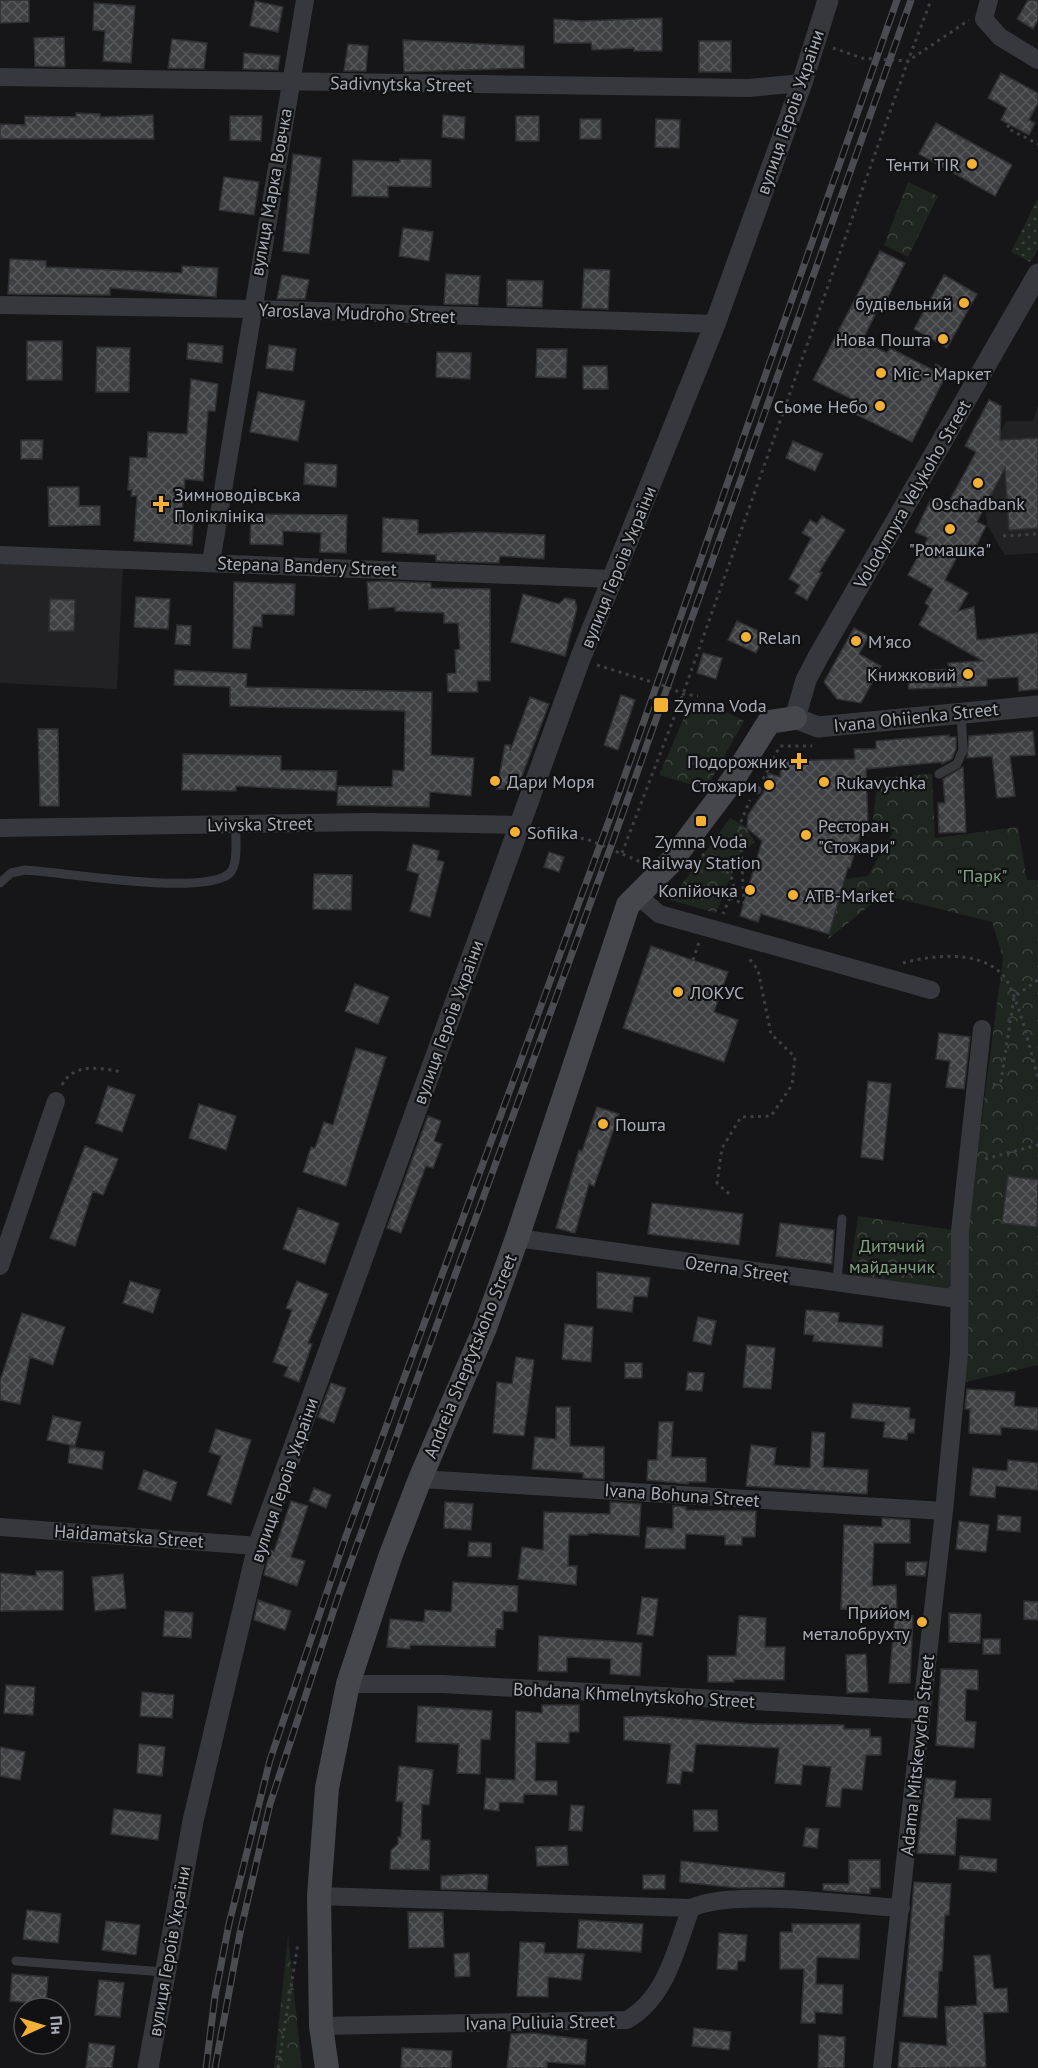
<svg xmlns="http://www.w3.org/2000/svg" width="1038" height="2068" font-family="'PT Sans',sans-serif">
	<defs>
		<pattern id="grass-dots" width="8" height="8" patternUnits="userSpaceOnUse" patternTransform="scale(1.5)"><rect width="8" height="8" fill="#1e261f"/><path d="M2 2h.1M6 6h.1" fill="none" stroke="#3c433d" stroke-width="1.8" stroke-linecap="round"/></pattern>
		<pattern id="forest-crowns" width="20" height="18" patternUnits="userSpaceOnUse" patternTransform="scale(1.5)"><rect width="20" height="18" fill="#1e261f"/><path d="M2 6a3 3 0 1 1 6 0M12 15a3 3 0 1 1 6 0" fill="none" stroke="#3c433d"/></pattern>
		<pattern id="building-cross-hatch" width="8" height="8" patternUnits="userSpaceOnUse" patternTransform="scale(1.5)"><rect width="8" height="8" fill="#404145"/><path d="M0 0l8 8M0 8l8-8" fill="none" stroke="#595a5e"/></pattern>
	</defs>
	<rect width="100%" height="100%" fill="#161618"/>
	<path fill="#222225" d="M1038 406V553L1005 555 987 525 985 505 988 458 1006 421H1033Z
		M0 563 123 568 117 689 0 683Z"/>
	<path fill="url(#grass-dots)" d="M1038 198V249L1030 262 1011 252Z"/>
	<path fill="url(#forest-crowns)" d="M908 182 938 196 908 257 884 245Z
		M696 700 720 709 744 721 706 789 659 775 690 704Z
		M932 774 935 838 1018 827 1027 880H1038V1365L965 1382V1280L971 1199 1003 958 992 922 883 895 828 939 845 879 868 876 894 830 873 819 878 778Z
		M730 818 745 826 755 842 740 854 716 913 663 898 679 888Z
		M858 1216 960 1231 958 1299 848 1284Z
		M288 1936 302 2068H274Z"/>
	<path fill="url(#building-cross-hatch)" stroke="#303034" stroke-width="1.5" d="M0 0H29V22L0 23Z
		M1028 0H1038V20L1033 29 1017 19Z
		M255 1 283 7 278 32 250 26Z
		M94 3 135 6 131 63 103 61 105 31 93 30Z
		M662 18V51H634V48L592 50 591 43H554V19L581 21Z
		M64 37 65 67 35 66 34 38Z
		M172 39 207 43 204 69 168 68Z
		M403 40 524 46V68L404 72Z
		M699 41H731V72H699Z
		M348 44 368 46 366 71H344Z
		M244 53 280 56 278 70 243 69Z
		M1001 73 1038 93V103L1029 120 1035 123 1029 135 1001 120 1007 108 988 98Z
		M76 113 100 114V117L153 115 154 139H0V124L25 125V116L76 117Z
		M443 115 465 117 464 139 442 137Z
		M230 116H262L261 141 230 140Z
		M516 116H539V141H516Z
		M580 119H601V139H580Z
		M656 119 680 120 679 148 655 147Z
		M936 123 1012 165 995 196 919 154Z
		M293 154 321 158 309 254 283 251Z
		M400 159 431 160V187L388 186V197L352 196 353 160 400 162Z
		M224 177 259 182 254 215 219 210Z
		M403 228 433 232 429 261 399 256Z
		M880 251 905 263 881 311 878 309 862 341 887 353 890 348 933 370 936 364 948 371 912 442 851 412 856 401 813 380Z
		M10 259 46 261V267L182 273V266L218 268 216 297 110 288V295L8 294Z
		M584 269 610 270 608 309 582 308Z
		M446 274 480 276 478 305 444 304Z
		M282 275 309 280 305 299H277Z
		M944 275 977 294 947 348 914 329Z
		M507 280 543 281 542 307 507 306Z
		M27 341H62V380H27Z
		M188 343 223 346 222 363 187 359Z
		M269 345 296 349 293 371 266 368Z
		M97 347 130 348 129 392H96Z
		M537 349H567L566 378 536 377Z
		M437 352 471 353 470 379 436 377Z
		M583 366H607L608 389H583Z
		M191 379 218 384 215 411H208L203 481 185 479 182 512H194L192 545 134 541 137 496H131L132 490H128L130 457 147 458 148 432 187 434Z
		M258 392 305 401 298 441 250 432Z
		M989 400 1001 406 1000 440 1038 438V528L1009 530 1005 468 977 522 986 526 970 558 959 553 945 580 968 593 958 611 974 607 977 640 1038 633V689L1019 691 1018 677 987 679V686L909 689 907 672 949 669 948 663 983 661 919 625 929 606 925 603 933 589 908 575 928 538 915 532 931 499 946 507 976 452 965 446Z
		M21 440H43L42 459H21Z
		M793 441 823 454 815 471 786 458Z
		M305 463 337 465 336 487 304 484Z
		M48 487H79V506H100V525L49 526Z
		M251 514 347 515 346 553 320 552 321 533 283 531V545L250 544Z
		M822 516 845 530 819 572 822 573 807 600 795 593 800 585 789 579 811 538 802 533 810 520 817 524Z
		M383 518 418 520V534L477 532 545 535 544 559 500 556 499 563 436 561V555L382 552Z
		M382 581 431 583V588L490 589V681H477L478 692H448L447 674 456 673 455 650 460 649 458 623H444V613L395 611V607L369 609 367 582Z
		M234 582 295 584 294 615 262 614V627L253 626 250 649 233 648Z
		M523 594 559 604 565 598 575 600 577 608 565 656 511 642Z
		M136 597 170 599 168 629 134 627Z
		M50 599 75 600 74 631H49Z
		M737 621 765 634 756 653 728 640Z
		M177 625 191 626 190 645 175 644Z
		M854 628 869 636 859 654 881 666 861 703 837 699 824 682Z
		M703 653 722 658 716 679 697 673Z
		M175 670 247 674 246 687 432 692 431 755 474 758 471 796 430 792 429 807 337 805 338 786 392 787 393 770 404 771 405 711 230 706V687L174 685Z
		M621 695 635 700 618 750 604 745Z
		M530 697 549 704 517 789H497L505 745H510V751Z
		M38 729H58L59 806H40Z
		M1033 731 1035 755 1010 756 1015 796 997 798 992 756 967 758 969 736Z
		M949 735V737H956V749L952 759 942 764V762L866 769 868 823H864L850 868 848 867 829 934 761 914 758 922 740 916 762 841 747 828 748 815 763 793 768 773 780 777 781 761 855 759 854 749H876V741Z
		M183 754 281 756V770L337 771 336 791 236 786V791L182 790Z
		M963 767 966 832 939 833 938 803H945L943 779Z
		M413 844 439 851 437 860 444 862 430 917 410 911 419 874 407 870Z
		M549 852 564 857 559 872 544 867Z
		M314 874 352 875 351 910 313 909Z
		M651 946 728 972 714 1012 738 1020 724 1062 623 1028Z
		M355 984 389 997 378 1024 345 1011Z
		M939 1033 970 1037 964 1089 946 1087 950 1061 936 1059Z
		M356 1048 386 1057 346 1186 303 1172 311 1147 315 1148 324 1122 333 1125Z
		M868 1081 891 1084 883 1160 861 1157Z
		M108 1086 135 1095 122 1132 96 1123Z
		M199 1104 236 1116 226 1150 189 1138Z
		M597 1107 619 1114 594 1186 589 1184 575 1233 556 1228 579 1150 582 1151Z
		M428 1116 441 1121 434 1141 442 1144 433 1168 426 1166 401 1233 387 1228Z
		M85 1146 118 1159 103 1195 93 1191 75 1246 50 1238Z
		M1008 1176 1038 1180 1037 1227 1002 1223Z
		M652 1203 743 1214 739 1245 648 1234Z
		M298 1208 339 1223 325 1264 283 1249Z
		M780 1223 834 1230 832 1264 776 1256Z
		M597 1272 650 1278 647 1297 634 1296 632 1312 597 1308Z
		M130 1281 160 1290 153 1313 123 1303Z
		M297 1281 328 1294 308 1343 312 1344 299 1382 284 1376 288 1367 273 1362 292 1310 286 1308Z
		M806 1310 839 1313 838 1322 883 1326 882 1347 813 1341 814 1335 804 1334Z
		M22 1313 65 1327 53 1365 30 1357 20 1404 0 1400V1381Z
		M698 1317 716 1321 711 1345 693 1341Z
		M565 1324 593 1327 591 1362 562 1359Z
		M747 1345 775 1348 771 1389 743 1387Z
		M516 1357 534 1360 524 1436 493 1433 497 1382 512 1384Z
		M625 1363H642V1378H625Z
		M688 1372 704 1373 702 1391 686 1390Z
		M331 1383 346 1388 334 1423 318 1417Z
		M967 1389 1015 1392 1014 1406 1038 1408V1430L1001 1427V1435L969 1433 970 1409H965Z
		M853 1403 910 1408 909 1419H915L914 1433H908L907 1440 883 1437 885 1422 851 1418Z
		M556 1407H570V1446L604 1447V1479L583 1478V1473L532 1469 535 1437 556 1439Z
		M53 1416 81 1422 75 1446 47 1440Z
		M659 1422H673L671 1457 706 1458V1482H688V1484L647 1480 648 1460H657Z
		M216 1429 251 1440 231 1504 207 1495 221 1456 209 1452Z
		M812 1432 825 1433 823 1467 868 1470 867 1494 746 1486 751 1445 776 1448 774 1465 810 1468Z
		M70 1447 104 1452 102 1469 68 1463Z
		M1008 1460 1038 1463V1490L996 1486 995 1498 970 1495 973 1468 1007 1471Z
		M144 1470 177 1482 171 1501 138 1489Z
		M314 1488 331 1495 326 1508 309 1501Z
		M291 1501 308 1506 291 1557 305 1561 297 1586 264 1575 270 1550 274 1551Z
		M445 1502 473 1504 471 1530 444 1528Z
		M610 1502 641 1504 639 1536 588 1533V1535H569L568 1566H577L576 1585 518 1579 522 1547 543 1550 544 1512 610 1514Z
		M673 1506 686 1507V1510L756 1511 755 1537H742V1545H725V1536L686 1534 685 1549 645 1548 647 1527 673 1529Z
		M998 1515 1021 1517 1020 1532 997 1530Z
		M882 1518 910 1520V1543H874L872 1586 896 1585 897 1611 841 1609 844 1525 882 1527Z
		M959 1521 989 1525 986 1552 956 1549Z
		M469 1542 491 1543V1557L468 1556Z
		M906 1562H927L925 1576 906 1575Z
		M36 1571H63V1610L0 1611V1573L36 1576Z
		M123 1574 126 1608 95 1611 92 1577Z
		M453 1582 518 1586 517 1612 503 1611V1629H496L495 1647 410 1645V1649L387 1647 390 1619 424 1622 425 1610 451 1612Z
		M642 1597 658 1599 653 1636 637 1634Z
		M258 1600 291 1611 285 1630 254 1620Z
		M1024 1601 1038 1602V1620L1024 1619Z
		M165 1611 193 1613 191 1638 163 1636Z
		M949 1613 981 1614 980 1643 949 1642Z
		M895 1614 913 1616 910 1683H889Z
		M739 1616 766 1618 765 1647H785L784 1680 733 1679 734 1682H708V1656H736Z
		M539 1636 642 1643 640 1676 610 1674 611 1659 567 1657V1672L538 1671Z
		M983 1639H1000V1654H983Z
		M866 1654 868 1692 847 1693 846 1655Z
		M941 1669 978 1670V1690L966 1689 965 1721 976 1722 974 1748 936 1745Z
		M6 1685 35 1687 33 1715 4 1713Z
		M142 1692 174 1695 172 1718 140 1716Z
		M542 1705H579V1732H569V1743L536 1742 535 1781H557V1795L524 1794 523 1803 499 1802V1811L484 1809 486 1778 515 1780 516 1711 542 1713Z
		M418 1706 492 1711 490 1740 481 1739 480 1774 457 1773 459 1744 416 1742Z
		M648 1716 753 1724 844 1725V1729H870V1737H881V1755H866L862 1790 842 1788 840 1807 826 1806 831 1767 803 1765 801 1785 775 1783 779 1748 696 1744 693 1772 682 1771 680 1784 667 1783 671 1744 624 1740V1717Z
		M139 1744 165 1747 162 1776 137 1773Z
		M0 1747 25 1752 20 1780 0 1776Z
		M399 1766 433 1770 429 1805 422 1804 421 1840H430L429 1870 390 1869 391 1850 398 1844V1837H401L403 1802 396 1801Z
		M926 1778 956 1781 954 1798 991 1799 990 1820 957 1818 955 1855 917 1853Z
		M571 1805 584 1806 582 1831 569 1830Z
		M114 1809 161 1815 158 1840 111 1834Z
		M693 1810H717L718 1831H694Z
		M806 1828 819 1829 817 1848 803 1846Z
		M567 1846 568 1865 537 1866 536 1847Z
		M960 1856 997 1859 996 1872 959 1869Z
		M849 1860H880V1888H870V1894L823 1890V1884H849Z
		M681 1861 785 1873 784 1887 738 1888 680 1882Z
		M474 1874 488 1875 487 1890 441 1889V1876Z
		M643 1875H665V1889H643Z
		M914 1882 951 1884 949 1915H945L942 1971H939L937 2018 903 2016Z
		M27 1910 61 1914 58 1943 23 1939Z
		M408 1912H443L444 1947 409 1948Z
		M579 1920 643 1924 641 1952 577 1948Z
		M106 1921 140 1925 136 1955 102 1950Z
		M792 1924H860L859 1959 817 1957 816 1984 843 1985 842 2014 815 2012V2023H801L804 1969H780V1932H792Z
		M719 1933 747 1935 745 1961H738L737 1970 717 1969Z
		M520 1942 545 1943 544 1953 584 1954 581 1980 548 1977V1997L517 1996Z
		M469 1953 470 1976 455 1977 454 1954Z
		M990 1955 994 1989 1007 1988 1008 2012 983 2013 986 2067 898 2068 900 2042 947 2046 945 2007 977 2005 974 1956Z
		M12 1974 48 1977 46 2004 10 2001Z
		M99 1980 124 1983 120 2017 95 2015Z
		M694 2028 731 2032 729 2050 692 2046Z
		M533 2033 587 2040 585 2065 547 2062V2068H507L511 2034Z
		M819 2035 845 2037 844 2068H818Z
		M89 2043 115 2046 112 2068H86Z
		M402 2048 452 2051 451 2068H401Z"/>
	<g fill="none" stroke-linecap="round" stroke-linejoin="round">
		<path stroke="#3d3f44" stroke-width="3" stroke-dasharray="3 4.5" stroke-linecap="butt" d="M833 48 862 58 908 61 931 0
			M1009 125 1007 128 1038 144
			M1003 536 1038 534
			M597 665 668 687 683 694 698 696
			M763 779 780 746H812
			M537 828 589 840 641 862
			M622 853 683 694 908 61 969 20
			M702 854 731 875 734 888 723 914
			M730 898 744 904 740 824 750 800
			M693 960 699 942
			M903 963C933 955 976 950 1001 973 1017 989 1031 1054 1038 1078
			M62 1085C74 1062 101 1068 122 1072
			M993 1085 1001 1081 1014 997 1038 980
			M985 1159 1038 1145
			M729 1194 717 1183 722 1148 741 1117 771 1116 792 1085 795 1057 771 1034 758 970 748 957
			M278 2068 298 1943"/>
		<path stroke="#37383d" stroke-width="9" d="M939 774 957 764 963 750 961 712
			M734 782 757 790
			M0 883 11 873 25 870C63 872 205 897 230 873 239 863 235 837 236 824
			M837 1283 842 1219
			M16 1961 165 1972"/>
		<path stroke="#37383d" stroke-width="18" d="M989 0 984 19 1000 37 1038 60
			M0 77 749 88 802 83
			M0 305 252 309 715 324
			M0 555 614 579
			M211 562 305 0
			M0 828 369 822 520 825
			M636 894 659 914 931 990
			M517 1238 958 1299
			M0 1266 56 1101
			M420 1479 944 1511
			M0 1527 258 1546
			M348 1684H442L921 1710
			M319 1896 691 1908
			M321 2026 627 2020C667 1997 676 1948 691 1908 734 1888 849 1905 901 1908
			M882 2068 944 1511 959 1354 960 1231 982 1029"/>
		<path stroke="#37383d" stroke-width="21" d="M1038 274 818 657 806 680 795 718 818 727 1038 706
			M148 2068 193 1821 258 1546 580 659 715 324 802 83 828 0"/>
		<path stroke="#45474d" stroke-width="24" d="M327 2068 321 2026 319 1896 327 1788 348 1684 390 1557 420 1479 485 1328 517 1238 628 905 670 863 732 781 769 722 795 718"/>
		<defs>
			<path id="rail" d="M206 2068 215 1996 229 1924 270 1760 346 1536 610 818 897 0
				M215 2068 240 1933 270 1804 338 1597 610 849 911 0"/>
		</defs>
		<use href="#rail" stroke="#4a4c52" stroke-width="7"/>
		<use href="#rail" stroke="#111113" stroke-width="4.5" stroke-dasharray="14" stroke-linecap="butt"/>
	</g>
	<g fill="#f2b134" stroke="#111113" stroke-width="2">
		<circle cx="972" cy="164" r="6"/>
		<circle cx="964" cy="303" r="6"/>
		<circle cx="943" cy="339" r="6"/>
		<circle cx="881" cy="373" r="6"/>
		<circle cx="880" cy="406" r="6"/>
		<circle cx="978" cy="483" r="6"/>
		<path d="M158 495h6v6h6v6h-6v6h-6v-6h-6v-6h6z"/>
		<circle cx="950" cy="529" r="6"/>
		<circle cx="746" cy="637" r="6"/>
		<circle cx="856" cy="641" r="6"/>
		<circle cx="968" cy="674" r="6"/>
		<rect x="653" y="697" width="16" height="16" rx="3"/>
		<path d="M796 752h6v6h6v6h-6v6h-6v-6h-6v-6h6z"/>
		<circle cx="495" cy="781" r="6"/>
		<circle cx="824" cy="782" r="6"/>
		<circle cx="769" cy="785" r="6"/>
		<rect x="695" y="815" width="12" height="12" rx="3"/>
		<circle cx="515" cy="832" r="6"/>
		<circle cx="806" cy="835" r="6"/>
		<circle cx="750" cy="890" r="6"/>
		<circle cx="793" cy="895" r="6"/>
		<circle cx="678" cy="992" r="6"/>
		<circle cx="603" cy="1124" r="6"/>
		<circle cx="922" cy="1622" r="6"/>
	</g>
	<g text-anchor="middle" dominant-baseline="central" stroke-width="4.5" stroke-linejoin="round" paint-order="stroke">
		<g font-size="18" fill="#a8adb8" stroke="#111113">
			<text transform="translate(401 84) rotate(1)">Sadivnytska Street</text>
			<text transform="translate(790 112) rotate(-71)">вулиця Героїв України</text>
			<text transform="translate(271 192) rotate(-80)">вулиця Марка Вовчка</text>
			<text transform="translate(357 313) rotate(2)">Yaroslava Mudroho Street</text>
			<text transform="translate(912 494) rotate(-60)">Volodymyra Velykoho Street</text>
			<text transform="translate(307 566) rotate(2)">Stepana Bandery Street</text>
			<text transform="translate(618 567) rotate(-68)">вулиця Героїв України</text>
			<text transform="translate(916 717) rotate(-6)">Ivana Ohiienka Street</text>
			<text transform="translate(260 824) rotate(-1)">Lvivska Street</text>
			<text transform="translate(448 1022) rotate(-70)">вулиця Героїв України</text>
			<text transform="translate(737 1269) rotate(8)">Ozerna Street</text>
			<text transform="translate(470 1356) rotate(-68)">Andreia Sheptytskoho Street</text>
			<text transform="translate(284 1480) rotate(-71)">вулиця Героїв України</text>
			<text transform="translate(682 1495) rotate(4)">Ivana Bohuna Street</text>
			<text transform="translate(129 1536) rotate(4)">Haidamatska Street</text>
			<text transform="translate(634 1695) rotate(3)">Bohdana Khmelnytskoho Street</text>
			<text transform="translate(917 1755) rotate(-84)">Adama Mitskevycha Street</text>
			<text transform="translate(169 1951) rotate(-80)">вулиця Героїв України</text>
			<text transform="translate(540 2022) rotate(-1)">Ivana Puliuia Street</text>
		</g>
		<g font-size="18" fill="#a8adb8" stroke="#111113" text-anchor="start">
			<text x="960" y="164" text-anchor="end">Тенти TIR</text>
			<text x="952" y="303" text-anchor="end">будівельний</text>
			<text x="931" y="339" text-anchor="end">Нова Пошта</text>
			<text x="893" y="373">Міс - Маркет</text>
			<text x="868" y="406" text-anchor="end">Сьоме Небо</text>
			<text x="174" y="494">Зимноводівська<tspan x="174" dy="21">Поліклініка</tspan></text>
			<text x="978" y="503" text-anchor="middle">Oschadbank</text>
			<text x="950" y="549" text-anchor="middle">"Ромашка"</text>
			<text x="758" y="637">Relan</text>
			<text x="868" y="641">М'ясо</text>
			<text x="956" y="674" text-anchor="end">Книжковий</text>
			<text x="674" y="705">Zymna Voda</text>
			<text x="787" y="761" text-anchor="end">Подорожник</text>
			<text x="507" y="781">Дари Моря</text>
			<text x="836" y="782">Rukavychka</text>
			<text x="757" y="785" text-anchor="end">Стожари</text>
			<text x="818" y="825">Ресторан<tspan x="818" dy="21">"Стожари"</tspan></text>
			<text x="527" y="832">Sofiika</text>
			<text x="701" y="841" text-anchor="middle">Zymna Voda<tspan x="701" dy="21">Railway Station</tspan></text>
			<text x="738" y="890" text-anchor="end">Копійочка</text>
			<text x="805" y="895">ATB-Market</text>
			<text x="690" y="992">ЛОКУС</text>
			<text x="615" y="1124">Пошта</text>
			<text x="910" y="1612" text-anchor="end">Прийом<tspan x="910" dy="21">металобрухту</tspan></text>
		</g>
		<g font-size="18" fill="#7fa381" stroke="#111113">
			<text x="982" y="875">"Парк"</text>
			<text x="892" y="1245">Дитячий<tspan x="892" dy="21">майданчик</tspan></text>
		</g>
	</g>
	<g transform="translate(42 2026) rotate(86)"><circle r="28" fill="#111113" stroke="#4d4f55" stroke-width="1.5"/>
	<path d="M0-4.5L10 22L0 15L-10 22Z" fill="#f2b134"/>
	<text y="-9" font-size="16" font-weight="bold" text-anchor="middle" fill="#a8adb8">Пн</text>
	</g>
</svg>
